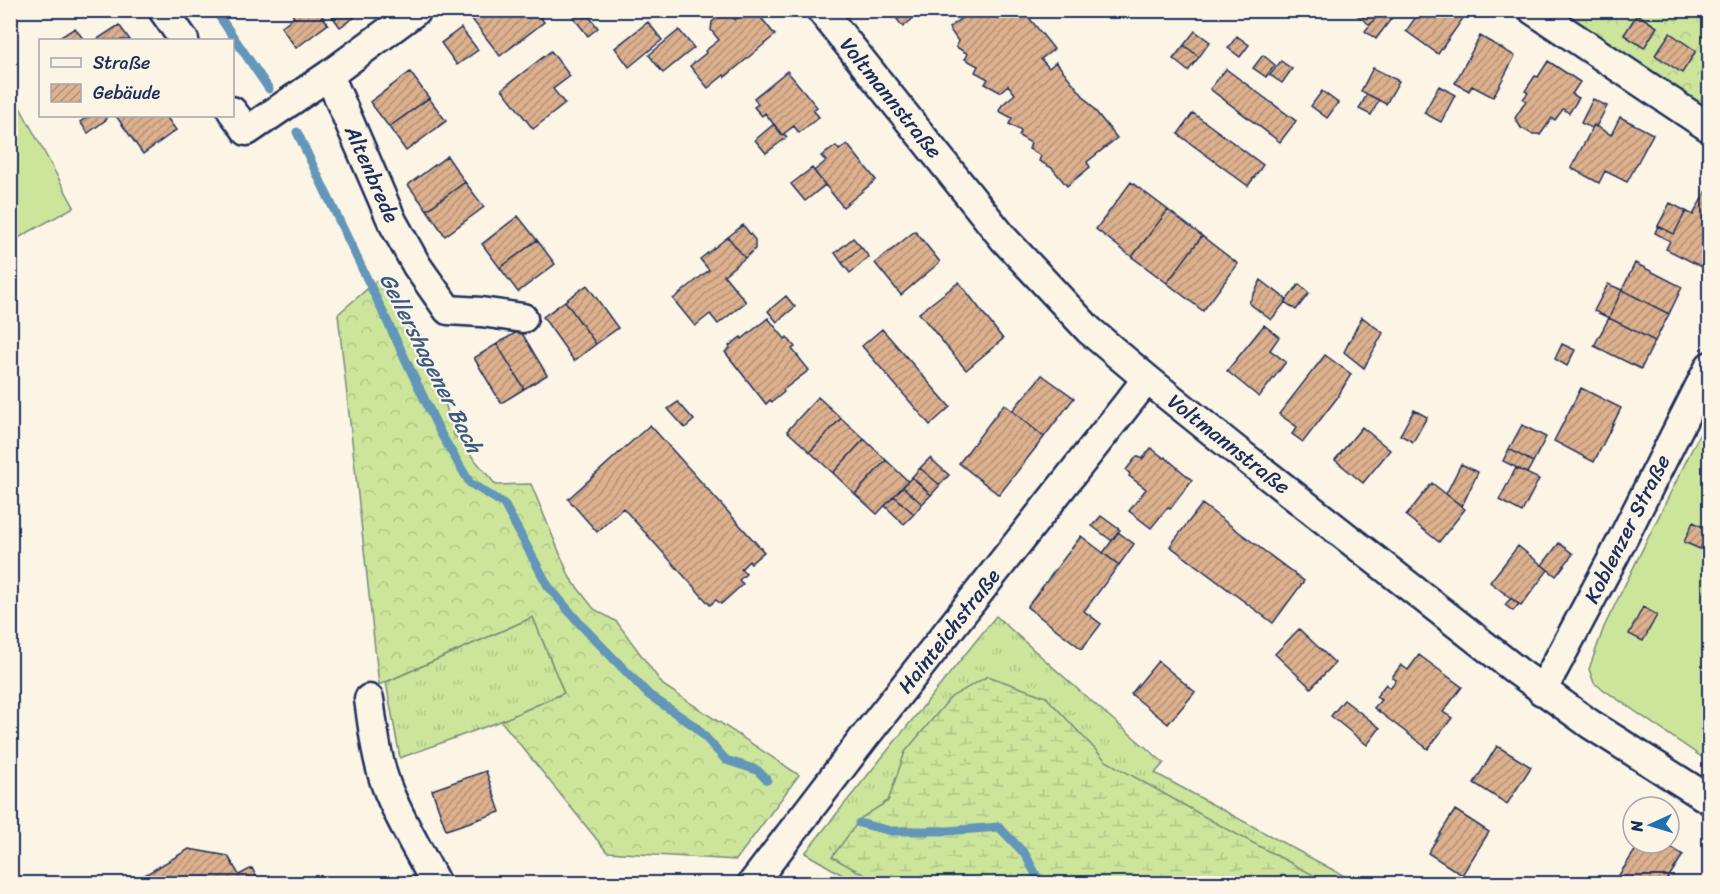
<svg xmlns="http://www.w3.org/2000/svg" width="1720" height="894" font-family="Sriracha,sans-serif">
	<defs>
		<pattern id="grass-tufts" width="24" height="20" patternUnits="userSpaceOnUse" patternTransform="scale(1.5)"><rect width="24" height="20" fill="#cde59b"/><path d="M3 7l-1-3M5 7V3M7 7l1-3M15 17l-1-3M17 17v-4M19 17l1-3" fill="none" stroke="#afc588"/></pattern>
		<pattern id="forest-crowns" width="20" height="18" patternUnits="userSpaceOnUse" patternTransform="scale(1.5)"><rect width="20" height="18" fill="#cde59b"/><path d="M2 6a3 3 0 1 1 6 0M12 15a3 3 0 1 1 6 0" fill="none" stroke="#afc588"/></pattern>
		<pattern id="wetland-marsh" width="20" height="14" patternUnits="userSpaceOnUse" patternTransform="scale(1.5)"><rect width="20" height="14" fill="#cde59b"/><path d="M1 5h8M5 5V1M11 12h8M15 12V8" fill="none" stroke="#afc588"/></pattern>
		<pattern id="building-hatch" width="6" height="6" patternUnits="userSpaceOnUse" patternTransform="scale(1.5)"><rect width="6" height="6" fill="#ddb08e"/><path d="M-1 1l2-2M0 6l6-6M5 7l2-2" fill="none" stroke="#b29077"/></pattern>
	</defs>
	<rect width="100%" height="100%" fill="#fcf5e5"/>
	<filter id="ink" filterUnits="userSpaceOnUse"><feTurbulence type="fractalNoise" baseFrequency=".0167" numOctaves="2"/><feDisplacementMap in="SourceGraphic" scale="12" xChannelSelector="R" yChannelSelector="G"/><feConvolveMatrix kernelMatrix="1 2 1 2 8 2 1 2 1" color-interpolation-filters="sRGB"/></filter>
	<g filter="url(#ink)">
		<path fill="url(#grass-tufts)" stroke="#748a7c" stroke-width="1.5" d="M996 616 1083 694 1164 763 1155 773 1357 883H856L805 853Z
			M533 617 564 693 501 721 400 758 386 682Z"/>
		<path fill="url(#forest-crowns)" stroke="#748a7c" stroke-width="1.5" d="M1559 11H1709V109Z
			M379 279 437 374 454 435 496 485 531 484 570 578 594 609 617 622 663 685 799 775 736 860 607 852 501 721 564 693 533 617 379 685 338 314Z"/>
		<path fill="url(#wetland-marsh)" stroke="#748a7c" stroke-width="1.5" d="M988 676 1046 697 1106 761 1214 822 1328 883H879L832 857 861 818 888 801 905 752 951 697Z"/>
		<path fill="#cde59b" stroke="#748a7c" stroke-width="1.5" d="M10 89 74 207 11 242H10Z
			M1709 415V762L1594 683 1589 669 1604 627Z"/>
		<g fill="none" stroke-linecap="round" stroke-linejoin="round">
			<path stroke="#6396b8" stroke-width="9" d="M215 10 269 89
				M297 132 441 434 470 483 504 504 548 586 581 625 649 695 696 727 726 760 757 770 767 780
				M859 823 891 831H947L999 827 1025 854 1041 884"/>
		</g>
		<path fill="url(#building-hatch)" stroke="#1b2f5e" stroke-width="1.5" d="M289 10H318L328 24 296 48 281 27 294 17Z
			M331 10H350L355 17 340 27 329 12Z
			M473 10H535L544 22 500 56 468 14Z
			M581 10H584L598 28 588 36 573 17Z
			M746 10H755L775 35 725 77 724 75 708 88 690 66 706 53 705 51 719 40 711 30 712 22 721 15 730 13 735 20Z
			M890 10H923L903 27Z
			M971 10H1023L1054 49 1041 59 1049 68 1056 62 1117 138 1087 162 1090 167 1067 186 1052 168 1039 161 1041 156 1029 149 1031 143 1019 136 1021 131 1009 124 1012 118 999 111 1002 105 1015 94 1008 85 1000 92 985 84 988 79 975 72 978 66 965 59 968 54 956 47 958 41 949 28Z
			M1350 10H1381L1370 25Z
			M1421 10H1461L1466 14 1438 54 1406 31Z
			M1381 11 1391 19 1376 39 1365 31Z
			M1637 14 1657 27 1644 48 1624 35Z
			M648 22 662 40 629 67 615 48Z
			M119 25 130 40H96Z
			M75 28 84 40H56Z
			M461 28 478 50 457 65 441 43Z
			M679 30 694 48 663 73 649 55Z
			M1195 31 1210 42 1199 57 1184 45Z
			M1670 33 1696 51 1682 73 1655 55Z
			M1237 36 1249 45 1240 57 1228 48Z
			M1480 36 1515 56 1493 97 1472 86 1469 91 1455 83Z
			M1184 45 1199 57 1188 71 1173 59Z
			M551 51 570 76 553 89 565 104 533 129 502 89Z
			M1263 55 1275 65 1266 77 1253 68Z
			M1281 61 1292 69 1282 83 1270 75Z
			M1548 61 1580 82 1572 94 1579 98 1569 113 1563 109 1555 120 1552 118 1540 135 1538 134H1532L1521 128 1515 118 1526 101 1523 99 1528 93 1525 91 1535 76 1538 77Z
			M1373 68 1399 81 1386 104 1361 91Z
			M1226 69 1296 121 1280 142 1210 89Z
			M787 71 817 107 813 110 819 117 799 133 794 126 782 135 765 113 762 116 754 107 758 104 754 98Z
			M410 72 429 98 389 127 370 102Z
			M1439 86 1455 95 1441 122 1424 113Z
			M1322 91 1338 103 1327 118 1311 106Z
			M1367 94 1379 100 1371 115 1359 109Z
			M429 98 446 121 406 151 389 127Z
			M1593 99 1607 106 1596 127 1594 125 1592 128 1581 123Z
			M1193 113 1263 165 1248 186 1178 134Z
			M89 116H105L107 119 88 133 80 122Z
			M116 116H166L176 130 143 154Z
			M1620 117 1653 134 1627 182 1605 171 1599 183 1571 168 1594 125 1611 135Z
			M774 124 782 135 784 134 787 137 766 153 755 140Z
			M847 144 876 180 843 207 814 171 826 161 821 156 836 146 839 150Z
			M447 156 465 182 427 210 408 185Z
			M812 168 825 185 805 201 791 184Z
			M465 182 484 207 445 236 427 210Z
			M1131 182 1168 210 1132 257 1096 229Z
			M1710 183V271L1666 249 1670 241 1655 233 1658 226 1674 234 1686 211 1693 215Z
			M1670 203 1686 211 1674 234 1658 226Z
			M1168 210 1202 236 1167 283 1132 257Z
			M518 216 537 240 500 268 482 244Z
			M743 225 755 240V249L745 258 728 237Z
			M915 231 940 262 901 295 875 263Z
			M1202 236 1238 264 1203 311 1167 283Z
			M728 237 745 258 724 275 746 302 718 324 710 314 695 326 673 299 709 270 700 259Z
			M853 238 861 247 842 263 835 253Z
			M537 240 555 264 518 292 500 268Z
			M861 247 869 257 850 273 842 263Z
			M1635 263 1682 287 1669 314 1622 290Z
			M1261 280 1287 300 1271 320 1249 303Z
			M959 282 1003 339 966 370 919 313Z
			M1299 284 1309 293 1296 310 1285 302Z
			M1608 284 1622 290 1609 318 1594 311Z
			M587 285 618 328 596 344 565 301Z
			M1622 290 1669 314 1655 341 1609 318Z
			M786 296 795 307 777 322 768 311Z
			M565 301 596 344 574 361 543 317Z
			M1362 317 1383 333 1364 368 1344 352Z
			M768 318 785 339 787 337 795 347 792 349 809 370 783 390 784 392 772 402 770 400 766 404 725 352 730 348 729 346 741 337 742 339Z
			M1609 318 1655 341 1641 369 1594 346Z
			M1264 325 1279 337 1270 350 1286 362 1259 397 1227 371Z
			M882 329 950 407 930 425 862 346Z
			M520 330 547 375 524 389 497 344Z
			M497 344 524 389 501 403 474 358Z
			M1562 344 1575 350 1567 366 1555 359Z
			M1325 355 1351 374 1337 398 1303 442 1292 434 1297 427 1279 414Z
			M1042 375 1074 398 1044 437 1012 411Z
			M1581 388 1621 408 1594 462 1554 441Z
			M818 397 841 418 810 452 787 431Z
			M678 402 694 420 685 428 668 409Z
			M1004 404 1044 437 999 495 959 463Z
			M1414 410 1427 417 1413 442 1400 435Z
			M841 418 864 439 833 473 810 452Z
			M650 425 764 552 751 563 749 561 741 569 746 574 739 580 743 584 721 604 716 600 710 605 623 508 597 532 568 499Z
			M1522 425 1546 437 1533 462 1509 449Z
			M1362 427 1390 450 1363 483 1335 460Z
			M864 439 886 460 855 494 833 473Z
			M1151 448 1164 458 1165 457 1192 480 1170 509 1168 507 1151 528 1129 511 1146 489 1129 476 1130 474 1126 470 1137 456 1142 459Z
			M1509 449 1533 462 1527 473 1503 461Z
			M930 458 949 475 940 485 920 468Z
			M886 460 908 481 877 514 855 494Z
			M1461 464 1478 472 1462 506 1446 494Z
			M920 468 940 485 931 495 912 477Z
			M1516 468 1539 479 1522 512 1499 500Z
			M912 477 931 495 922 504 903 487Z
			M1432 483 1465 509 1439 542 1406 516Z
			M903 487 922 504 914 514 894 496Z
			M894 496 914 514 904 524 885 506Z
			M1202 504 1304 581 1273 623 1170 546Z
			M1101 516 1120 530 1112 541 1092 526Z
			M1693 522 1709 530 1700 549 1684 542Z
			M1118 532 1134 544 1119 565 1103 553Z
			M1081 536 1119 565 1084 611 1101 624 1082 649 1027 607Z
			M1559 543 1573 554 1556 576 1542 565Z
			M1518 546 1548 570 1521 606 1490 582Z
			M1511 598 1519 604 1513 611 1505 605Z
			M1643 607 1657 615 1643 641 1629 634Z
			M1299 629 1335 663 1311 688 1275 654Z
			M1419 655 1462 687 1443 712 1452 718 1428 749 1374 708 1381 700 1376 697 1386 684 1390 688 1396 680 1392 677 1401 665 1408 670Z
			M1158 661 1195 692 1168 724 1131 694Z
			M1344 700 1380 728 1367 745 1331 716Z
			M1497 746 1531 767 1507 804 1474 783Z
			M486 771 500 812 446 830 432 790Z
			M1455 810 1489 832 1462 875 1428 853Z
			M1640 843H1664L1683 855 1666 881 1669 884H1632L1619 875Z
			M189 849 228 856 239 875 252 868 260 884H147L143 876Z
			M818 874 831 884H811Z"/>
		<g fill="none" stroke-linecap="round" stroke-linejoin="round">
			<defs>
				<path id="minor" d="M163 10 184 40
					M821 10 1004 239 1089 330 1147 379 1233 448 1517 671 1590 724 1710 800
					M1533 10 1710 128
					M329 75 392 221 417 266 448 310 481 312 523 318
					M232 111 247 131 329 75 417 10
					M1542 691 1614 556 1710 366
					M369 699C373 727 376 757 386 785 399 819 419 851 436 884
					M752 884 863 739 1147 379"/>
			</defs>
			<use href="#minor" stroke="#1b2f5e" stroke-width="33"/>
			<use href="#minor" stroke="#fcf5e5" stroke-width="28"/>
		</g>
	</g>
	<g text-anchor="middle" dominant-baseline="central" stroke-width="4.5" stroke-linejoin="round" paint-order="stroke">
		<g font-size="21" fill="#1b2f5e" stroke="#fcf5e5">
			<text transform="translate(891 98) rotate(51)">Voltmannstraße</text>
			<text transform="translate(372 174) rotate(66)">Altenbrede</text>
			<text transform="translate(1229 444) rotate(38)">Voltmannstraße</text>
			<text transform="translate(1627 529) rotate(-63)">Koblenzer Straße</text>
			<text transform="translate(949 631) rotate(-52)">Hainteichstraße</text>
		</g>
		<g font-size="22" font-style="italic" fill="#395a84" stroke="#fcf5e5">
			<text transform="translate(431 363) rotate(63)">Gellershagener Bach</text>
		</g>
	</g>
	<rect width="1720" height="894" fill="none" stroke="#fcf5e5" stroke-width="36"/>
	<rect x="18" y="18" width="1684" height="858" fill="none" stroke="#1b2f5e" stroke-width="2" filter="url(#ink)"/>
	<rect x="39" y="39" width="195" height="78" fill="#fcf5e5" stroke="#a2a6af" stroke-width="1.5"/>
	<rect x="51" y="58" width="30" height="9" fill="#fcf5e5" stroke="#a2a6af" stroke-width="1.5"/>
	<text x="93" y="69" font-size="18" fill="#1b2f5e">Straße</text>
	<rect x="51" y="84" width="30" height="18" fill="url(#building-hatch)" stroke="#a2a6af" stroke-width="1.5"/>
	<text x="93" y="99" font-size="18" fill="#1b2f5e">Gebäude</text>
	<g transform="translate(1651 825) rotate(266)"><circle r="28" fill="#fcf5e5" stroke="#a2a6af" stroke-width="1.5"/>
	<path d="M0-4.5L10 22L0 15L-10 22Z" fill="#1f6fb2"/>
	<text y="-9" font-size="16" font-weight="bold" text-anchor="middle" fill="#1b2f5e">N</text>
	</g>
</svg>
